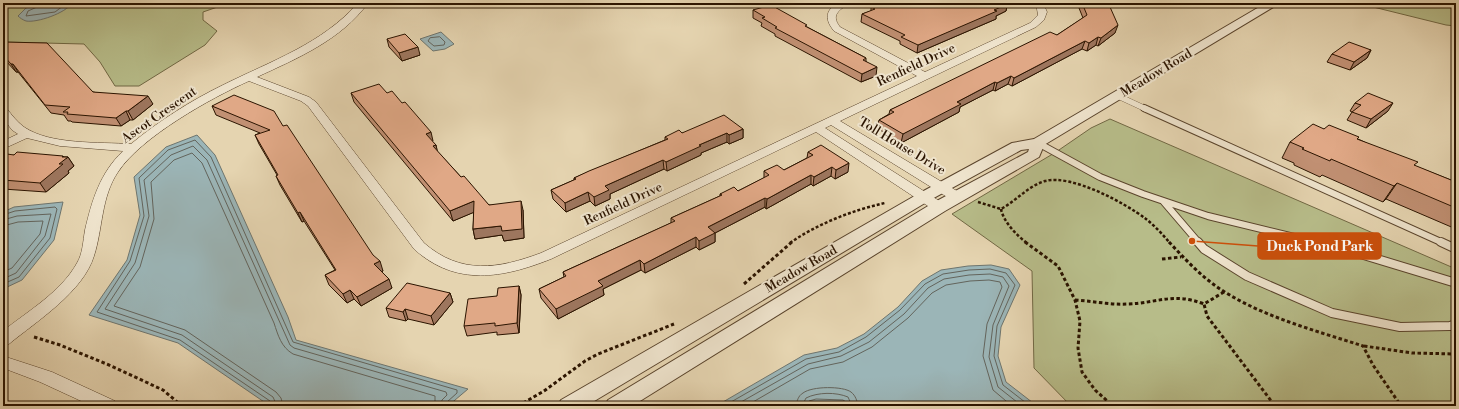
<svg xmlns="http://www.w3.org/2000/svg" width="1459" height="409" font-family="'Libre Bodoni',serif">
	<rect width="100%" height="100%" fill="#e5d4b0"/>
	<filter id="stains"><feTurbulence type="fractalNoise" baseFrequency=".005" numOctaves="4"/><feColorMatrix values="0 0 0 0 .2 0 0 0 0 .09 0 0 0 0 .02 0 0 0 .5 -.17"/></filter>
	<radialGradient id="worn" r=".72"><stop offset=".6" stop-color="#630" stop-opacity="0"/><stop offset="1" stop-color="#630" stop-opacity=".3"/></radialGradient>
	<path fill="#b7bc89" stroke="#716844" d="M3 3H229L203 12V20L217 31 205 45 139 86H115L100 62 84 44 3 42Z
		M1357 3H1456V26L1446 25Z
		M1110 119 1456 269V406H1071L1034 368 1032 271 952 214 1056 152 1091 128Z"/>
	<path fill="#9bb5b7" stroke="#6e756e" d="M39 3H72C66 13 37 23 26 21 23 20 20 18 18 16L26 8Z
		M441 32 454 44 445 49 433 51 420 39Z
		M197 135 215 155 288 317 296 340 468 389 448 406H270L178 343 89 315 127 260 140 215 134 177 166 147Z
		M63 202 54 240 22 280 3 289V212L14 207Z
		M991 265 1009 269 1020 285 1001 327 998 356 1006 382 1037 406H853L816 403 805 406H716L804 355 837 348 864 334 898 307 922 281 941 270 968 266Z"/>
	<g fill="none" stroke-linecap="round" stroke-linejoin="round">
		<path stroke="#63645c" stroke-width="1" d="M38 3 37 7 28 11 26 16 55 12 67 3
			M440 37 445 42 444 45 434 46 428 41 430 38Z
			M3 215 15 211 55 207 57 209 50 238 19 277 3 284
			M3 220 17 216 51 214 45 236 16 273 3 279
			M3 226 18 222 43 221 40 234 12 268 3 272
			M271 406 270 401 180 340 97 312 130 261 144 216 139 178 168 150 195 140 211 157 293 342 457 390V393L447 402 446 406
			M277 406 273 397 182 335 105 309 135 263 149 216 144 180 171 155 193 146 207 160 290 345 294 348 446 392 447 395 442 400 441 406
			M283 406 281 398 276 392 185 330 114 306 140 267 154 219 151 182 174 160 192 153 202 163 274 323C278 335 281 347 293 354L435 396V406
			M724 406 806 359 839 352 866 337 900 310 925 284 943 274 969 270 990 269 1006 273 1015 285 997 326 994 356 1003 385 1030 406
			M734 406 808 364 841 356 869 342 904 314 928 288 944 279 969 275 990 274 1003 277 1009 286 993 325 989 357 998 387 1022 406
			M746 406 810 369 843 362 872 347 908 318 932 293 946 285 970 281 989 280 1000 282 1002 287 987 324 983 356 993 390 1012 406
			M796 406C797 401 798 396 803 393 812 386 843 386 851 392 856 396 857 401 858 406
			M802 406 806 398C818 392 836 392 848 397L852 406
			M807 406 809 401 816 399 843 400 846 402 847 406"/>
		<defs>
			<path id="service-far2" d="M1118 96 1146 109"/>
			<path id="service-far1" d="M1144 108 1443 243
				M1038 143 1100 177 1143 194 1208 216 1319 243
				M1163 201 1199 243"/>
			<path id="service" d="M1198 242 1204 249 1247 276 1332 313 1400 327 1450 326 1456 324
				M1315 242 1344 249 1456 283
				M1441 242 1456 249"/>
			<path id="minor" d="M358 3H368C341 40 298 58 257 77L309 97 316 102 424 243C461 275 498 269 541 253L917 76 834 31C825 20 825 11 837 3H848C840 11 830 14 840 27L925 72 1030 23 1038 15 1037 9 1033 3H1043L1047 12 1044 20 1036 27 840 121 962 194 963 197 962 200H952L831 125 825 128 944 204 946 207 944 210 939 211 934 210 816 132 551 259C503 278 456 287 414 249L308 106 301 101 249 81C211 98 141 137 118 172 101 197 103 228 94 256 83 292 37 321 9 344L3 346V331C28 311 61 292 77 263 83 253 83 241 85 230 92 200 100 173 123 151L60 146 27 138 3 149V141L18 134 12 130 3 118V108L7 109C12 115 17 122 24 127 50 145 99 142 131 144 159 121 190 101 223 85 271 61 322 44 358 3Z
				M3 356 52 372 115 401 117 406H92L40 382 3 368Z"/>
			<path id="tertiary" d="M1266 3H1280L1044 145 1039 157 945 211 632 406H605L608 400 933 203 1028 152 1029 149 1021 150 930 200 586 406H558L561 400 918 194 1012 143 1034 139Z"/>
		</defs>
		<use href="#service-far2" stroke="#5a442c" stroke-width="6"/>
		<use href="#service-far1" stroke="#5a442c" stroke-width="8"/>
		<use href="#service" stroke="#5a442c" stroke-width="10"/>
		<use href="#minor" stroke="#5a442c" stroke-width="1"/>
		<use href="#tertiary" stroke="#5a442c" stroke-width="2"/>
		<path stroke="#2b1400" stroke-width="2.5" stroke-dasharray="3 2" stroke-linecap="butt" d="M978 202 1001 209C1016 201 1028 186 1045 181 1072 174 1125 203 1146 219 1155 226 1163 235 1170 243
			M1001 209C1003 221 1017 236 1027 243
			M790 243C817 224 853 210 885 203"/>
		<path stroke="#2b1400" stroke-width="3" stroke-dasharray="3.5 2.5" stroke-linecap="butt" d="M1025 242 1058 266 1075 300 1080 321 1078 348 1082 372 1095 390 1113 406
			M1169 242C1183 257 1197 272 1213 284 1255 315 1314 330 1363 346L1373 365 1401 406
			M1162 259 1181 257
			M744 284 792 242
			M1224 292 1204 304 1207 316 1275 406
			M1075 300C1093 301 1110 305 1128 304 1158 303 1173 292 1204 304
			M34 337 60 345 109 365 163 390 182 406
			M1364 346 1412 353 1456 354
			M518 406 544 391 585 361 598 354 674 324"/>
		<use href="#service-far2" stroke="#eee3cc" stroke-width="5.5"/>
		<use href="#service-far1" stroke="#eee3cc" stroke-width="6"/>
		<use href="#service" stroke="#eee3cc" stroke-width="8"/>
		<use href="#minor" fill="#eee3cc" fill-rule="evenodd"/>
		<use href="#tertiary" fill="#eee3cc" fill-rule="evenodd"/>
	</g>
	<path fill="#c19073" stroke="#2b1400" d="M1077 3H1104L1115 33 1098 46 1096 45 1087 51 1082 49 1012 86 1008 84 995 91 993 90 960 107 959 112 901 143 877 128 879 120 889 114 890 110 1057 35 1083 18Z
		M1012 4 1007 6 1006 11 996 16V19L917 53 900 44V41L861 22 862 14 871 11V7Z
		M753 10 807 27 866 58V61L876 76 861 82 775 36V34L761 26 762 23 753 18Z
		M387 39 420 55 402 61 389 47Z
		M3 42 93 92 153 104 133 120H130L121 126 72 122 71 121H68L64 115 51 113 18 72H16L5 60 3 61Z
		M1371 50 1367 58 1350 70 1327 62 1332 54Z
		M351 93H387L433 141H432L436 145 437 151 461 177 489 205 523 210 524 238 504 241 502 235 475 239 473 229 474 212 453 221 354 102Z
		M1355 103 1388 111 1366 128 1347 120 1352 112 1350 111Z
		M212 106 283 126 383 271 381 272 392 288 361 306 354 299 347 303 329 285 325 275 335 270 304 221 302 222 280 185 276 176 277 175 259 144 255 135 260 133 216 115Z
		M743 129V138L729 144 727 142 701 153V155L667 171 664 169 610 194V199L595 206 590 201 566 212 553 199 551 190 574 180V178L665 140V137L682 133Z
		M1324 129 1358 139 1415 166 1456 182V229L1386 199 1383 202 1322 175 1320 177 1294 165V163L1282 158 1290 142Z
		M808 152 848 172 835 179 831 176 813 186 811 184 766 209 765 207 715 233V242L699 250 696 247 645 273 641 270 603 289 604 295 558 319 541 298 539 289 564 277 563 272 671 223V218L720 196V194L738 191 764 178V171L784 170 807 158Z
		M14 155 68 157 74 166 68 171 69 173 46 192 3 189V157Z
		M519 286 521 295 519 333 497 335V332L467 336 464 326 497 296Z
		M450 293 453 302 434 325 408 319 406 321 389 317 386 308Z"/>
	<path fill="#9d765e" stroke="#2b1400" d="M1002 3H1012V4L1007 6 1006 11 996 16V19L917 53 918 45 994 10Z
		M1118 25 1115 33 1098 46 1101 38Z
		M1098 37 1096 45 1087 51 1089 43Z
		M1085 41 1082 49 1012 86 1014 78Z
		M418 47 420 55 402 61 399 53Z
		M1371 50 1367 58 1350 70 1354 62Z
		M3 56 5 60 3 61Z
		M11 64H13L18 72H16Z
		M877 67 876 76 861 82 862 74Z
		M1011 76 1008 84 995 91 997 83Z
		M995 82 993 90 960 107 959 112 901 143 903 134 957 102Z
		M148 96 153 104 133 120 128 111Z
		M1393 103 1388 111 1366 128 1371 119Z
		M126 111 130 120 121 126 116 118Z
		M743 129V138L729 144V135Z
		M431 132 433 141 429 143 426 134Z
		M727 133V142L701 153V155L667 171 666 162 699 145Z
		M436 145 438 154 433 146Z
		M63 156 66 159 68 157 74 166 68 171 69 173 46 192 40 183 59 164 62 157Z
		M663 160 664 169 610 194V199L595 206 594 197 605 186Z
		M849 163 848 172 835 179 836 170Z
		M832 167 831 176 813 186 814 177Z
		M811 175V184L766 209 767 199Z
		M1397 183 1386 199 1383 202 1394 186Z
		M588 192 590 201 566 212 565 203Z
		M765 198V207L715 233V242L699 250V241L708 227Z
		M474 201 477 211 453 221 450 211Z
		M521 201 523 210 524 238 504 241 502 235 475 239 473 229 501 226Z
		M300 212 304 221 302 222 298 213Z
		M696 237V247L645 273 644 264Z
		M640 260 641 270 603 289 604 295 558 319 556 309 598 281Z
		M380 261 383 271 377 274 374 264Z
		M389 279 392 288 361 306 357 297Z
		M519 286 521 295 519 333 517 323Z
		M350 290 354 299 347 303 343 294Z
		M450 293 453 302 434 325 431 316Z
		M405 309 408 319 406 321 403 312Z"/>
	<path fill="#e0a886" stroke="#2b1400" d="M881 3H1006L1008 4 994 10 997 11 918 45 901 37 905 35 862 14 875 9 871 7Z
		M1082 3H1104L1110 7 1118 25 1101 38 1098 37 1089 43 1085 41 1014 78 1011 76 997 83 995 82 957 102 961 104 903 134 879 120 894 112 890 110 1050 32 1057 35 1087 15Z
		M771 5 807 25 805 26 866 58 863 60 877 67 862 74 775 28 777 27 762 18 765 17 753 10Z
		M405 34 418 47 399 53 387 39Z
		M3 42 47 43 93 92 148 96 128 111H126L116 118 67 114 68 112H63L70 107 45 105 13 64H11L3 55Z
		M1349 42 1371 50 1354 62 1332 54Z
		M379 84 387 93 392 91 402 103 405 102 431 132 426 134 436 145 433 146 461 177 464 176 489 205 521 201 522 229 502 231 501 226 473 229 474 201 450 211 351 93Z
		M1368 93 1393 103 1371 119 1352 112 1361 105 1355 103Z
		M234 95 274 111 283 126 287 125 373 255 380 261 374 264 389 279 357 297 350 290 343 294 325 275 336 270 300 212 298 213 276 176 278 175 255 135 270 130 212 106Z
		M724 115 743 129 729 135 727 133 699 145 701 146 666 162 663 160 605 186 609 190 594 197 588 192 565 203 551 190 576 179 574 178 589 171 668 139 665 137 679 130 682 133Z
		M1313 124 1324 129 1329 125 1359 137 1357 139 1418 162 1414 165 1456 182V208L1397 183 1394 186 1331 159 1330 161 1302 149 1304 148 1290 142Z
		M821 145 849 163 836 170 832 167 814 177 811 175 767 199 765 198 708 227 715 233 699 241 696 237 644 264 640 260 598 281 603 286 556 309 539 289 566 276 563 272 675 221 671 218 722 195 720 194 734 187 738 191 769 175 764 171 777 165 784 170 813 155 808 152Z
		M17 152 63 156 62 157H68L59 164H63L40 183 3 180V157L7 154 14 155Z
		M407 283 450 293 431 316 405 309 403 312 386 308Z
		M519 286 517 323 495 326V323L464 326 468 299 497 296 498 288Z"/>
	<g text-anchor="middle" dominant-baseline="central" stroke-width="4" stroke-linejoin="round" paint-order="stroke">
		<g font-size="13" fill="#2b1400" stroke="#eee3cc">
			<text transform="translate(916 65) rotate(-25)">Renfield Drive</text>
			<text transform="translate(1156 73) rotate(-31)">Meadow Road</text>
			<text transform="translate(159 115) rotate(-35)">Ascot Crescent</text>
			<text transform="translate(902 146) rotate(31)">Toll House Drive</text>
			<text transform="translate(623 204) rotate(-25)">Renfield Drive</text>
			<text transform="translate(801 269) rotate(-30)">Meadow Road</text>
		</g>
	</g>
	<path fill="none" stroke="#cc4f0a" stroke-width="1.5" d="M1192 241L1258 246"/>
	<circle fill="#cc4f0a" stroke="#eee3cc" stroke-width="1.5" cx="1192" cy="241" r="4"/>
	<rect fill="#cc4f0a" stroke="#cc4f0a" stroke-width="1.5" x="1258" y="233" width="123" height="26" rx="4"/>
	<g font-size="14" text-anchor="middle" font-weight="bold" fill="#fff">
		<text x="1320" y="251">Duck Pond Park</text>
	</g>
	<rect width="1459" height="409" fill="none" stroke="#e5d4b0" stroke-width="16"/>
	<rect x="4" y="4" width="1451" height="401" fill="none" stroke="#2b1400" stroke-width="2"/>
	<rect x="8" y="8" width="1443" height="393" fill="none" stroke="#2b1400"/>
	<rect width="100%" height="100%" filter="url(#stains)"/>
	<rect width="100%" height="100%" fill="url(#worn)"/>
</svg>
